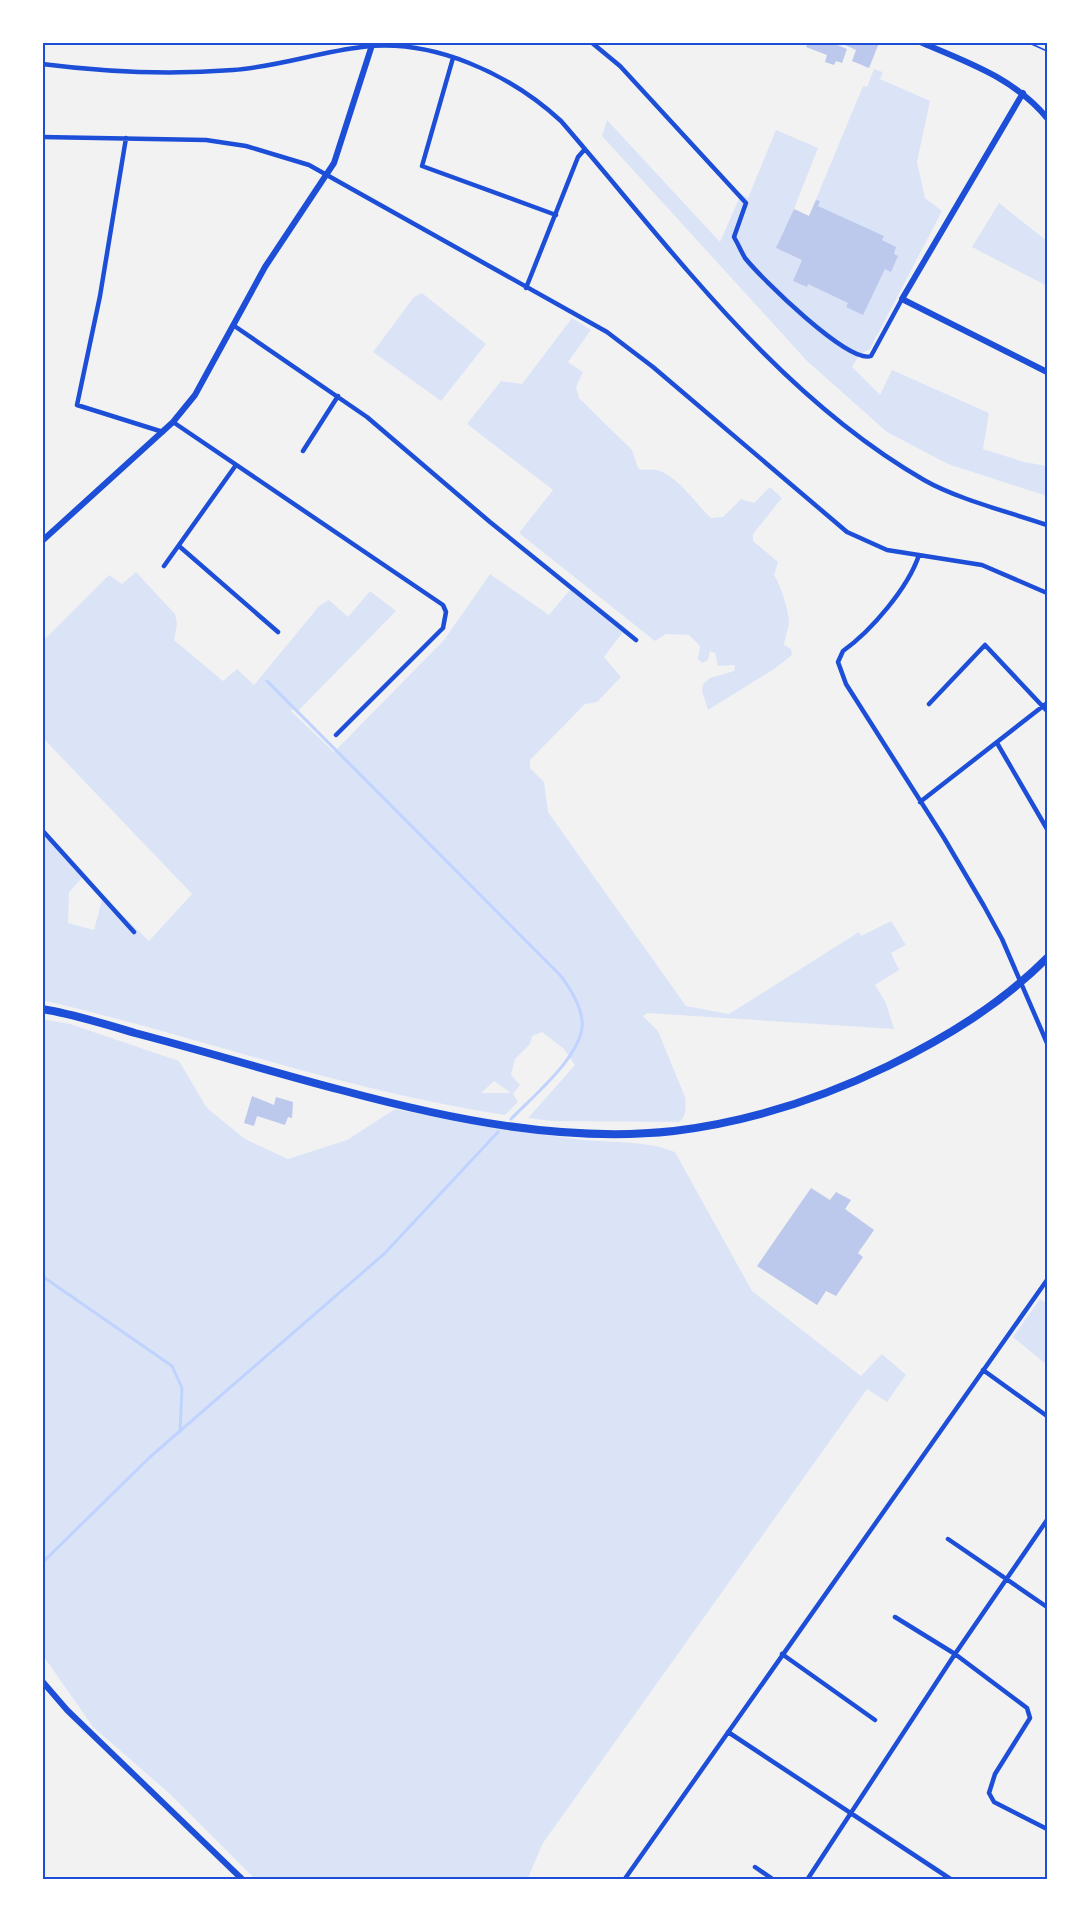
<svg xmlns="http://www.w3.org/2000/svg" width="1089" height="1922" font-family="'Sofia Sans Condensed',sans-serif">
	<rect width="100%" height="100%" fill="#f2f2f2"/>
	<path fill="#dbe4f7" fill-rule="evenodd" d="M874 69 883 72 880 79 930 101 917 162 925 198 942 211 870 349 860 354 852 367 880 395 892 370 989 413 983 449 1024 462 1047 466V496L948 464 887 432 807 361 602 136 607 120 720 242 741 194 748 198 776 130 818 148 794 209 809 216 863 86 867 87Z
		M999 203 1047 241V286L972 247Z
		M422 293 486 344 441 401 373 352 414 297Z
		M572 318 591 330 568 362 583 372 576 387 579 398 632 450 638 468C645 472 650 468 657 470 678 476 696 504 711 518L723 517 741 499 754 503 770 487 782 498 753 534V541L778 562 774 575C781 586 788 608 789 621 789 627 785 637 784 645L791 649 792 655 774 669 708 710 702 691 703 684 710 678 734 671 735 665 718 666 715 653 710 651 708 660 702 663 698 659 700 646 689 635 666 634 655 641 519 533 553 490 467 424 501 381 522 384Z
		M136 572 175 614 177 624 174 640 223 681 237 669 254 685 319 606 329 600 348 617 370 591 396 611 298 711 295 707 291 711 334 752 444 640 490 574 549 615 573 586 626 628 604 657 621 677 597 702 585 704 530 760V768L544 782 548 812 686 1006 729 1014 859 932 861 936 891 921 906 945 891 953 899 970 875 985 886 1003 894 1029 647 1013 643 1016 658 1031 685 1097C686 1106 687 1116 679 1122L551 1121 528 1118 575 1065 564 1049 542 1032 532 1036 530 1044 515 1059 511 1075 520 1085 513 1094 518 1102 505 1115C348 1092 197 1036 42 1000V834L84 876 69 892 68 923 94 930 103 896 149 941 192 894 42 737V642L109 575 122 584ZM494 1081 511 1093H481Z
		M42 1019 70 1024 179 1061 207 1108 245 1139 288 1159 347 1140 395 1109C456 1121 515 1132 576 1139 608 1143 646 1140 675 1152L752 1291 861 1376 882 1354 906 1375 887 1402 867 1389 543 1843 527 1880H256L170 1794 93 1727 42 1654Z
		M1040 1299 1047 1304V1365L1013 1337Z"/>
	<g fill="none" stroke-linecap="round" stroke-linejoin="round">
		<path stroke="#bfd3fe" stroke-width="3" d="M267 681 560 975C570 988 580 1003 582 1020 587 1052 531 1098 511 1119
			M42 1276 172 1366 182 1388 180 1432
			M42 1563 150 1457 384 1254 498 1132"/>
	</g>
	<path fill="#bdc9ec" d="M808 42H836L835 44 847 49 842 63 836 61 834 65 825 62 827 55 806 47Z
		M839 42H877L879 43 869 68 852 61 856 50Z
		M816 200 820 201 818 206 884 236 882 240 896 247 894 254 898 256 891 272 885 269 863 315 846 307 848 303 808 284 807 287 793 281 802 260 776 248 794 209 809 216Z
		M252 1096 274 1105 276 1097 293 1102 292 1118 288 1117 285 1125 257 1116 254 1126 244 1123Z
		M811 1188 830 1200 836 1192 851 1200 845 1209 874 1230 858 1253 863 1257 836 1296 826 1291 817 1305 757 1266Z"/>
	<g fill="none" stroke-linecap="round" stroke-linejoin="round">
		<path stroke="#1d4ed8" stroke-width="1.5" d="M1027 42 1047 51"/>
		<path stroke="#1d4ed8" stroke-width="4.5" d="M591 42 620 66 746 203 734 237C738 244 741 251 745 258 760 277 849 365 871 356L902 299
			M453 58 422 166 556 215
			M42 64C105 72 169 75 233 70 276 67 319 52 362 47 433 38 510 74 561 121 671 248 775 394 924 480 957 499 1009 512 1047 525
			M42 137 206 140 246 146 309 165 607 332 653 367 847 532 887 550 982 565 1047 593
			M126 138 100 296 77 405 163 432
			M526 288 578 157 585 149
			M233 325 367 417 490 522 636 640
			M173 422 443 605 446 612 443 628 336 735
			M303 451 338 396
			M179 546 278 632
			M919 555C908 588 871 631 843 651L838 662 846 684 944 838 984 906 1002 939 1047 1043
			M164 566 236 465
			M929 704 985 645 1047 711
			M997 743 1047 829
			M920 802 1047 703
			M42 830 134 932
			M983 1370 1047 1416
			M948 1539 1047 1607
			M895 1617 955 1654 1027 1708 1030 1718 995 1774 989 1793 994 1802 1047 1829
			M782 1654 875 1720
			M728 1732 952 1880
			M755 1867 774 1880
			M624 1880 1047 1280
			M807 1880 955 1654 1047 1520"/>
		<path stroke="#1d4ed8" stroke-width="6" d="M920 42C967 62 1014 78 1047 118
			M1023 93 902 299 1047 372
			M42 541 173 422 195 395 265 267 334 163 373 42
			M42 1681 67 1710 243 1880"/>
		<path stroke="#1d4ed8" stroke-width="8" d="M42 1009C73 1014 105 1024 135 1033 204 1051 272 1072 341 1090 448 1119 564 1143 674 1131 748 1122 822 1098 888 1066 947 1037 1001 1004 1047 958"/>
	</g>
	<rect width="1089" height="1922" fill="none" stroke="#ffffff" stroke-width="87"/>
	<rect x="44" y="44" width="1002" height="1834" fill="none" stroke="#1d4ed8" stroke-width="2"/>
</svg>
